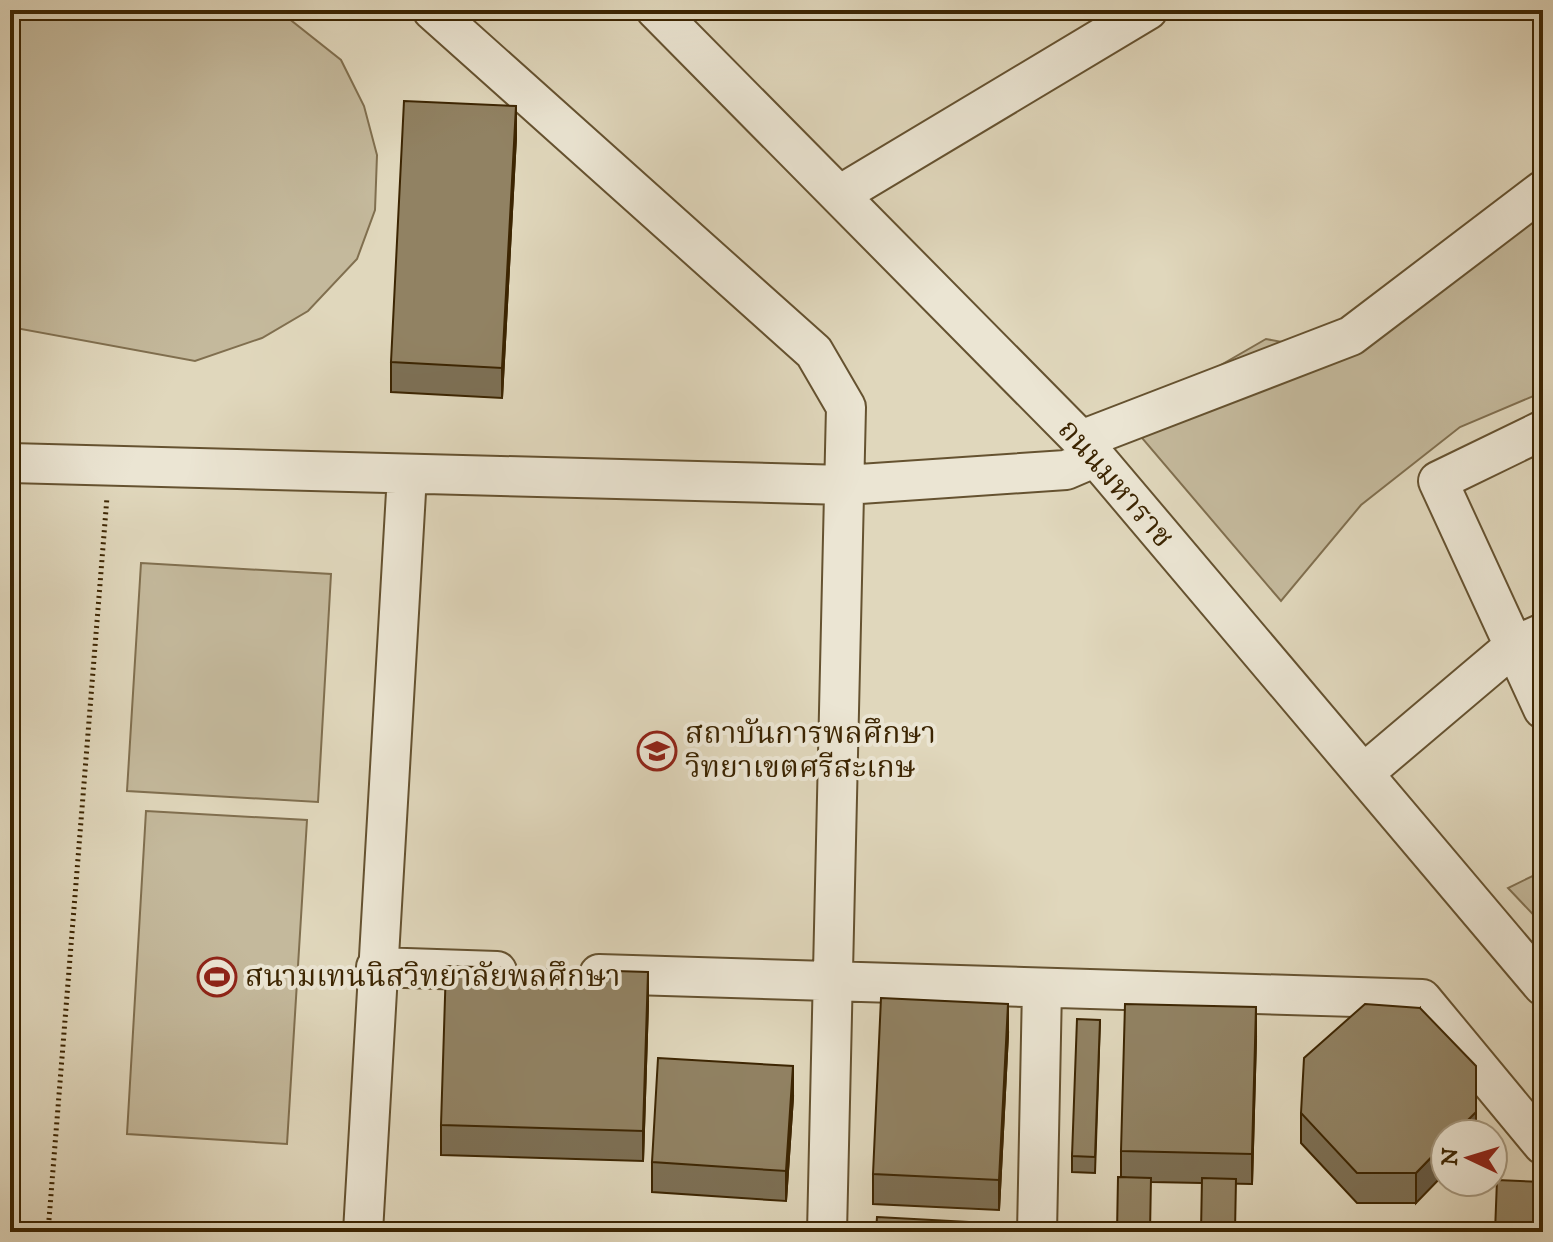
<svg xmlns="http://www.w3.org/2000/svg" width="1553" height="1242" font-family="'IM FELL DW Pica','Noto Serif Thai',serif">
	<rect width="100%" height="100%" fill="#e0d7bc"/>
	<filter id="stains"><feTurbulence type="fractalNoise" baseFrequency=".0025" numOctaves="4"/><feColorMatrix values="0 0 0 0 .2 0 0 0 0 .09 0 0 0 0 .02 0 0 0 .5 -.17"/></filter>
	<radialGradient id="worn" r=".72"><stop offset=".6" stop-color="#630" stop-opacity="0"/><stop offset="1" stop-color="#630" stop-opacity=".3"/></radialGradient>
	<path fill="#c4b99c" stroke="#806f4f" stroke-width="2" d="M10 10H278L341 60 364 106 377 155 375 210 357 259 308 311 262 338 195 361 10 327Z
		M1543 200V392L1460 427 1361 505 1281 601 1142 438 1169 395 1266 339 1340 353Z
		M141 563 331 574 318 802 127 791Z
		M146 811 307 820 287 1144 127 1134Z
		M1543 871V925L1508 888Z"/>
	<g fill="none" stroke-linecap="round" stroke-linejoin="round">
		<defs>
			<path id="minor" d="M432 10 814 352 846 407 827 1232
				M656 10 1081 440 1543 986
				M841 194 1148 10
				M1543 430 1438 481 1543 709
				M1081 440 1351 336 1543 190
				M10 463 845 485 1066 470 1094 458
				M1364 773 1514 646 1543 633
				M376 967 497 971
				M599 974 1422 999 1543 1145
				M363 1232 407 475
				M1037 1232 1042 988"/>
		</defs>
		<use href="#minor" stroke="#655230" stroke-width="42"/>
		<path stroke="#3c2502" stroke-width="5" stroke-dasharray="2 4" stroke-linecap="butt" d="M48 1232 107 497"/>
		<use href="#minor" stroke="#ebe5d3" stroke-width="38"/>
	</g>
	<path fill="#7d7055" stroke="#3c2502" stroke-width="2" d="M516 137 502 398 391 392V362Z
		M648 1003 643 1161 441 1155V1125Z
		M1420 1008 1416 1203H1357L1301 1143V1113Z
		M1100 1020 1095 1173 1072 1172V1156Z
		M1008 1034 999 1210 873 1204V1174Z
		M1256 1038 1252 1184 1151 1182 1121 1177V1151Z
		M793 1097 786 1201 652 1192V1162Z"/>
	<path fill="#665b45" stroke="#3c2502" stroke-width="2" d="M516 106V137L502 398V368Z
		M648 972V1003L643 1161V1131Z
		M1008 1004V1034L999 1210V1180Z
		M1256 1007V1038L1252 1184V1154Z
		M793 1066V1097L786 1201V1171Z
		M1476 1066V1134H1454Z
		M1445 1143V1173L1416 1203V1173Z"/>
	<path fill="#918263" stroke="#3c2502" stroke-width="2" d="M404 101 516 106 502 368 391 362Z
		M446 966 648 972 643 1131 441 1125Z
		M881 998 1008 1004 999 1180 873 1174Z
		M1125 1004 1256 1007 1252 1154 1121 1151Z
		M1365 1004 1420 1008 1476 1066V1112L1454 1134H1445V1143L1416 1173H1357L1301 1113 1304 1058Z
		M1077 1019 1100 1020 1095 1157 1072 1156Z
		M658 1058 793 1066 786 1171 652 1162Z
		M1118 1177 1151 1178 1150 1232H1117Z
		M1202 1178 1236 1179 1235 1232H1201Z
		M1497 1180 1543 1182V1232H1495Z
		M877 1217 1005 1224V1232H876Z"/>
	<defs>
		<symbol id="university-ring" viewBox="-11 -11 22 22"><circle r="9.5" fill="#ebe5d3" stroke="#8f2418" stroke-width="1.5"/><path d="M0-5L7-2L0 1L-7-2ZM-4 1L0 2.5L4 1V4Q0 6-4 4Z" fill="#8f2418"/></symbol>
		<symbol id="stadium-ring" viewBox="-11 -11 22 22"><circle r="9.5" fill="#ebe5d3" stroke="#8f2418" stroke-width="1.5"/><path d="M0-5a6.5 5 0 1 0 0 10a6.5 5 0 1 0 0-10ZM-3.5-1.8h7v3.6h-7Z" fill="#8f2418"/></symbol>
	</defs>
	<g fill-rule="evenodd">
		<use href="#university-ring" x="635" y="729" width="44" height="44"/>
		<use href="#stadium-ring" x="195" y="955" width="44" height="44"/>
	</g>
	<g text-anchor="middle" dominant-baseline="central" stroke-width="8" stroke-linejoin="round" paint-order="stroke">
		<g font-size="30" fill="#3c2502" stroke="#ebe5d3">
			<text transform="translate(1115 484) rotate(49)">ถนนมหาราช</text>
		</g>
		<g font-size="30" fill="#3c2502" stroke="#ebe5d3" text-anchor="start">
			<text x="685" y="734">สถาบันการพลศึกษา<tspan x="685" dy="34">วิทยาเขตศรีสะเกษ</tspan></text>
			<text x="245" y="977">สนามเทนนิสวิทยาลัยพลศึกษา</text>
		</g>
	</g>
	<rect width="1553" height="1242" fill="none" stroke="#e0d7bc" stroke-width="40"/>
	<rect x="12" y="12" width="1529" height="1218" fill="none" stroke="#3c2502" stroke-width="4"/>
	<rect x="20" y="20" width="1513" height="1202" fill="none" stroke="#3c2502" stroke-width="2"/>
	<g transform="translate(1469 1158) rotate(274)"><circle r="38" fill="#ebe5d3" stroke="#a5987f" stroke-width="2"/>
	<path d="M0-6L14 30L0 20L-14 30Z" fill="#8f2418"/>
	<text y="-12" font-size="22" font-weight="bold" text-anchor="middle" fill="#3c2502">N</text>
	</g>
	<rect width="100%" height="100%" filter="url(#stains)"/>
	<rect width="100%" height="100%" fill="url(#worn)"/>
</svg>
